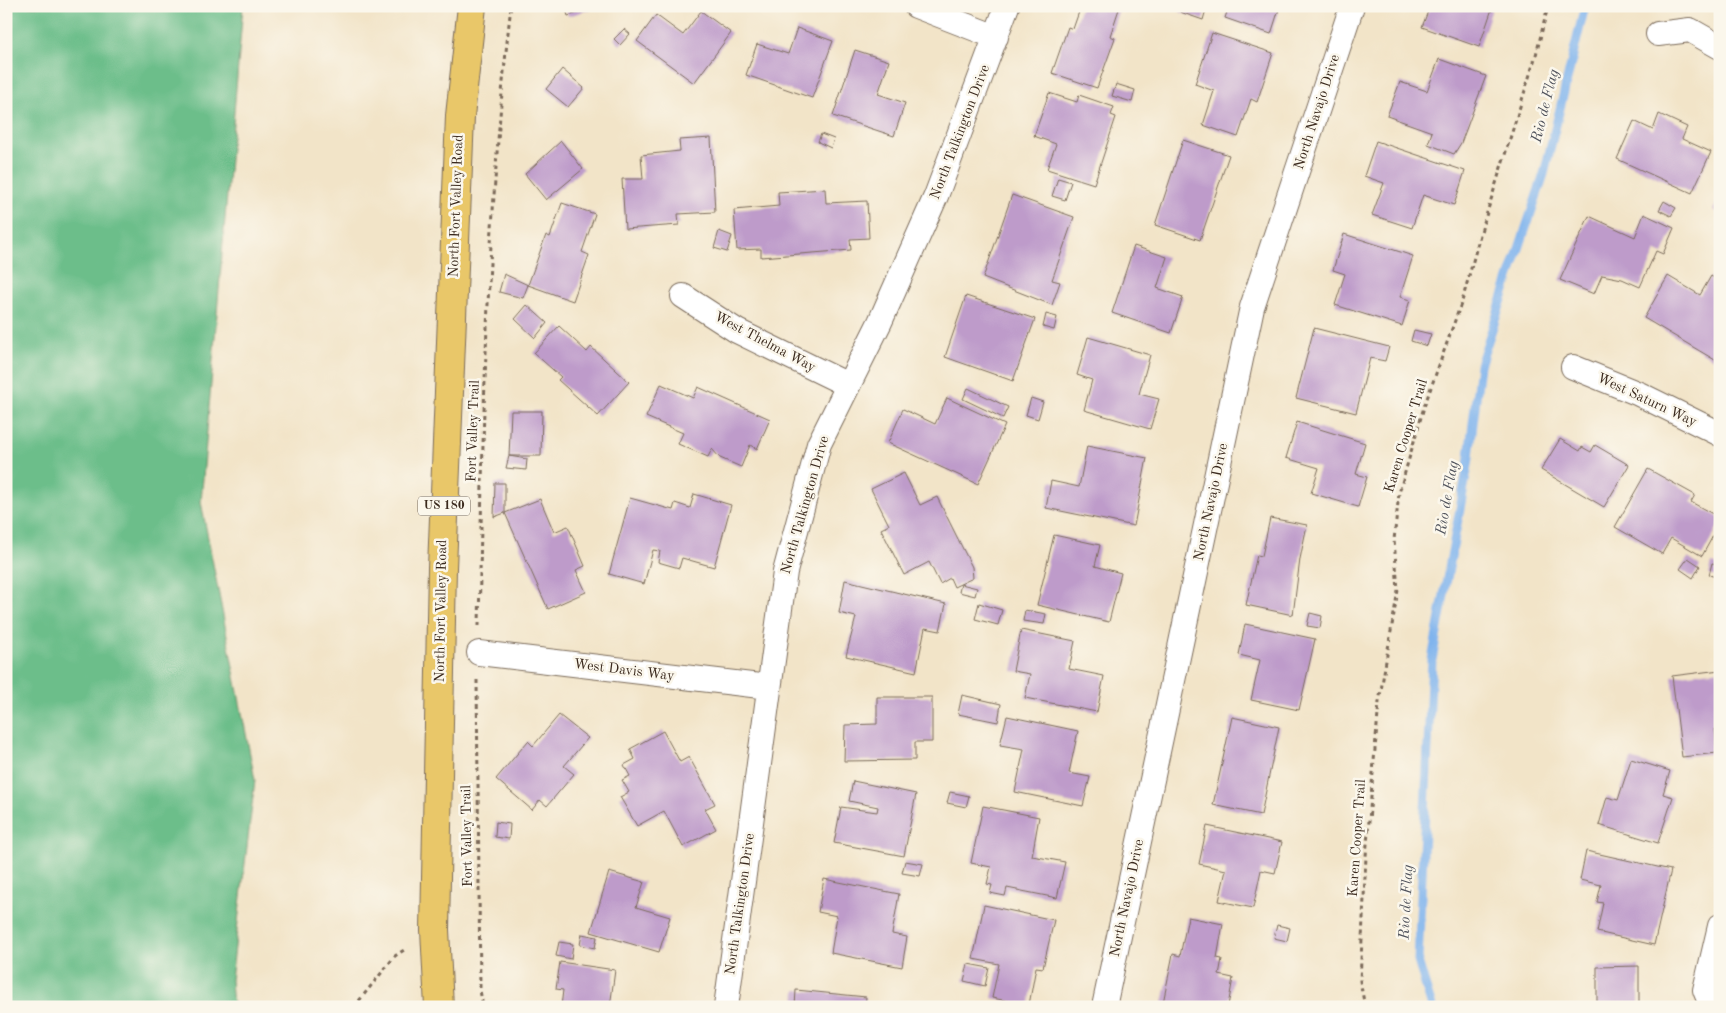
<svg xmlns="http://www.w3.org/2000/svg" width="1726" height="1013" font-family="'Old Standard TT',serif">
	<rect width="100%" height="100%" fill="#fbf7ec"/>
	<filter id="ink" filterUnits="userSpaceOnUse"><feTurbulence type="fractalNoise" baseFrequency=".02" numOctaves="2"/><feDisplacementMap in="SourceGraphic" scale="10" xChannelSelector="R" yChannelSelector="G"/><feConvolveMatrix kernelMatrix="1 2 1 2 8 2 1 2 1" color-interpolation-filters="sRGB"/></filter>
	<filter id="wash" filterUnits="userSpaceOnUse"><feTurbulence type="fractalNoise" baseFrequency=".0096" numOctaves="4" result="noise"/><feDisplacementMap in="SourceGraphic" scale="20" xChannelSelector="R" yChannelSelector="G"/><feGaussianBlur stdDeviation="1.12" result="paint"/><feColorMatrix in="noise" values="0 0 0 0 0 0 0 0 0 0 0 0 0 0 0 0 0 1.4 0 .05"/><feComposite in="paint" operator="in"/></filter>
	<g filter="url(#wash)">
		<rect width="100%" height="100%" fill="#f2e4c8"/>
		<path fill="#6cbe8a" stroke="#547454" d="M6 6H243L201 502 255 780 231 980 233 1007H6Z"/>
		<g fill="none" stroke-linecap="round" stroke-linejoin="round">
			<path stroke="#80b4ed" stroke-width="9" d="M1432 1007 1418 961 1432 660 1468 465 1480 365 1544 174 1585 6"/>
		</g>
		<g id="blocks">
			<path fill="#be9bca" d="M565 6H598V7L568 16Z
				M1081 6H1120L1110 36 1115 38 1097 88 1052 73 1068 27 1073 29Z
				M1182 6H1207L1203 20 1180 12Z
				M1229 6H1280L1271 34 1225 18Z
				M1430 6H1493L1479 47 1422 27Z
				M701 11 731 33 694 83 637 41 656 15 683 35Z
				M797 28 833 41 812 98 746 75 757 44 788 54Z
				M624 29 630 34 620 45 614 39Z
				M1212 33 1273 53 1257 102 1251 99 1238 137 1203 125 1214 91 1195 84Z
				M855 50 889 61 878 94 905 103 894 136 833 116Z
				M1439 59 1486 76 1461 143 1454 154 1428 144 1432 132 1387 116 1400 82 1427 91Z
				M562 69 584 88 568 107 546 89Z
				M1116 84 1135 90 1132 102 1112 96Z
				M1049 93 1077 102 1079 95 1114 107 1111 115 1116 117 1094 184 1047 169 1056 144 1034 136Z
				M1659 114 1687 127 1682 139 1711 152 1692 193 1617 159 1634 121 1653 130Z
				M821 134 834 139 831 148 818 142Z
				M711 138 715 212 678 214 679 225 625 229 622 179H643L641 155 680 151 679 140Z
				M1183 140 1229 155 1200 240 1155 225Z
				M561 141 583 169 546 200 525 174Z
				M1376 141 1465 171 1454 205 1423 195 1412 228 1372 215 1384 183 1364 176Z
				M1058 178 1071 182 1065 200 1052 196Z
				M825 189 826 203 867 201 869 238 850 239 851 250 761 257V249L737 250 734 210 779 206 778 192Z
				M1012 195 1074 217 1052 280 1060 282 1052 305 983 278Z
				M1720 198V214L1713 210Z
				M1664 201 1676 208 1671 216 1659 210Z
				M562 203 595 214 582 252 589 255 573 301 528 285 546 235 550 237Z
				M1644 214 1674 228 1663 254 1656 251 1640 287 1622 279 1602 275 1594 294 1560 280 1589 216 1635 237Z
				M719 231 732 236 727 252 714 248Z
				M1344 234 1413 256 1400 297 1410 300 1402 326 1335 305 1345 274 1333 270Z
				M1134 246 1167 257 1157 288 1183 297 1171 333 1112 313Z
				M504 274 528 285 523 298 499 292Z
				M1668 276 1700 295 1711 276 1720 281V363L1644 318Z
				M966 296 1035 319 1013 381 945 357Z
				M527 305 547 323 535 338 515 319Z
				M1046 314 1057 317 1054 330 1043 327Z
				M559 326 587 352 591 347 629 382 598 416 558 380 561 377 534 353Z
				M1314 328 1389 347 1385 361 1370 358 1356 413 1296 398Z
				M1414 330 1431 334 1427 346 1411 341Z
				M1088 337 1150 355 1139 394 1159 399 1150 429 1084 410 1092 380 1077 375Z
				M661 384 693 398 698 387 770 419 757 449 750 445 741 467 720 458 712 449 708 457 678 444 683 433 646 417Z
				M968 388 1008 407 1003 418 963 399Z
				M947 398 1005 425 978 484 888 443 903 409 935 424Z
				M1031 398 1043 402 1038 419 1026 415Z
				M511 411H542L541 456H509L527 459 526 470 506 468 509 456Z
				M1297 422 1365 443 1356 474 1367 477 1358 507 1311 493 1319 468 1286 458Z
				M1560 439 1580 451 1582 447 1591 452 1595 445 1629 465 1604 507 1541 470Z
				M1087 446 1147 458 1134 526 1046 508 1051 481 1079 487Z
				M1648 469 1695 495 1691 502 1720 518V523L1702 556 1671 538 1662 554 1615 527Z
				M904 473 920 505 937 497 972 567 973 578 954 587 950 578 940 584 929 562 904 575 881 529 889 525 871 489Z
				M495 483H505V513L494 517Z
				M694 494 731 505 714 567 682 558 679 568 658 562 660 551 653 550 644 584 609 574 630 498 673 510 675 503 690 508Z
				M540 499 554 532 568 526 585 566 576 570 586 592 548 609 505 513Z
				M1270 518 1307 525 1300 559 1293 615 1246 605 1257 555 1262 556Z
				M1054 535 1100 545 1095 566 1121 573 1109 622 1037 605Z
				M1688 558 1700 566 1693 578 1680 569Z
				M1712 563 1720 565V578L1709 575Z
				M845 580 946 604 940 631 925 628 916 672 846 656 856 617 839 613Z
				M961 584 977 588 975 596 959 592Z
				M979 603 1002 610 998 625 975 619Z
				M1025 610 1046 614 1044 624 1023 621Z
				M1310 613 1322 616 1320 628 1307 626Z
				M1245 624 1315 639 1299 710 1251 700 1260 660 1239 655Z
				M1021 630 1075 641 1069 669 1104 676 1097 712 1025 698 1030 674 1013 671Z
				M1720 670V729H1715L1717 753 1682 757 1672 676Z
				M962 695 1001 704 998 722 958 714Z
				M877 697H932V742H915V760L844 761 845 725 877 724Z
				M559 715 588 738 564 766 574 774 547 806 540 800 532 810 496 779 528 741 533 746Z
				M1007 716 1078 731 1069 773 1090 777 1083 806 1015 792 1024 749 1000 745Z
				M1232 717 1279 727 1261 815 1213 805Z
				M663 731 680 762 689 757 715 804 705 809 716 829 683 847 664 811 637 826 620 797 629 792 622 780 630 776 624 765 635 759 630 749Z
				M1631 759 1670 771 1663 794 1673 797 1658 843 1599 825 1607 797 1618 800Z
				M853 781 916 794 904 856 834 843 841 807 877 812 878 807 849 801Z
				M950 792 969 796 966 807 947 803Z
				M983 806 1039 817 1032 856 1065 862 1057 898 1007 888 1005 896 990 893 992 885 987 884 991 867 971 863Z
				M496 822 510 824 509 839 495 837Z
				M1207 826 1282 842 1275 873 1261 870 1253 908 1219 901 1226 870 1199 864Z
				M1586 851 1671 870 1654 945 1597 932 1603 903 1597 902 1601 885 1580 880Z
				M905 861 923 864 920 876 902 873Z
				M609 872 644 882 636 907 670 917 659 952 591 932Z
				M824 879 899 894 892 934 907 937 902 967 831 953 837 916 818 912Z
				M984 905 1054 920 1043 968 1036 967 1029 1005 992 998 999 964 973 959Z
				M1188 917 1223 924 1217 958 1222 959 1219 975 1233 978 1228 1006 1213 1003 1212 1007H1181L1163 1003 1173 954 1180 956Z
				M1277 925 1290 928 1287 941 1274 938Z
				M582 934 597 937 595 948 580 945Z
				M559 942 573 944 571 959 556 956Z
				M560 962 615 970 610 1007H561L563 990 556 989Z
				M968 964 989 968 985 986 964 981Z
				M1639 966V1007H1597V967Z
				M796 990 866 997 865 1007H795Z"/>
		</g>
	</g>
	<g filter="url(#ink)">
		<use href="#blocks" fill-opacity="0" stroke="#7b6b5a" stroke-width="1"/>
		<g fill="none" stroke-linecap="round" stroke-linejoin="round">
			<defs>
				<path id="minor" d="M916 6 996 37
					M1658 34 1690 30 1720 47
					M683 296 737 331 848 385
					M1573 367 1639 394 1720 434
					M479 653 769 687
					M726 1007 785 572 819 444 880 322 936 196 1007 6
					M1104 1007 1252 307 1352 6
					M1712 1007 1705 990 1720 926"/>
				<path id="primary" d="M439 1007 435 930 442 568 460 116 472 6"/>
			</defs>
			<use href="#minor" stroke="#7b6b5a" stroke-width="26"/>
			<use href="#primary" stroke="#7b6b5a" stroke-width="30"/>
			<path stroke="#7b6b5a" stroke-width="3" stroke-dasharray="4 4" stroke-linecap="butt" d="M479 626C483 419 487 212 511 6
				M477 680 480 990 483 1007
				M354 1007 395 956 407 948
				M1365 1007 1360 981 1366 856 1379 702 1398 590 1394 540 1399 493 1424 407 1463 298 1480 235 1536 55 1548 6"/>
			<use href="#minor" stroke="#fff" stroke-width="24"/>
			<use href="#primary" stroke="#e9c769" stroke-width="28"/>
		</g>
	</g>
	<g text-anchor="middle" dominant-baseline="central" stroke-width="5" stroke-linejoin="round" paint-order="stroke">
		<rect fill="#fbf7ec" stroke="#75685c" stroke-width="1" x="418" y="496.5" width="52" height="19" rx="4"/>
		<g font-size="12" font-weight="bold" fill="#3b2a1e">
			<text x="444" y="506">US 180</text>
		</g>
		<g font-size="14" fill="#3b2a1e" stroke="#fbf7ec">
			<text transform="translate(1317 112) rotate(-72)">North Navajo Drive</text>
			<text transform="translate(960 132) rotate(-69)">North Talkington Drive</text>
			<text transform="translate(456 206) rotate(-88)">North Fort Valley Road</text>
			<text transform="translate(765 342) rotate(28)">West Thelma Way</text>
			<text transform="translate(1647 400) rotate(25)">West Saturn Way</text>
			<text transform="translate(473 431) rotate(-88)">Fort Valley Trail</text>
			<text transform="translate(1406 436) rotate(-73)">Karen Cooper Trail</text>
			<text transform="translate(1211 502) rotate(-78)">North Navajo Drive</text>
			<text transform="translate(805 505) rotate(-74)">North Talkington Drive</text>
			<text transform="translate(441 611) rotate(-89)">North Fort Valley Road</text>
			<text transform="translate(624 670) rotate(7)">West Davis Way</text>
			<text transform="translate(467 836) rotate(-91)">Fort Valley Trail</text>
			<text transform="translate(1357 838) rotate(-86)">Karen Cooper Trail</text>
			<text transform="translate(1127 898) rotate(-78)">North Navajo Drive</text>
			<text transform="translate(740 904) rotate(-82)">North Talkington Drive</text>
		</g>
		<g font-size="15" font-style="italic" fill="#50535c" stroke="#fbf7ec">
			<text transform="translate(1546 106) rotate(-76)">Rio de Flag</text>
			<text transform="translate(1448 498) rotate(-80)">Rio de Flag</text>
			<text transform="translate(1407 902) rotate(-87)">Rio de Flag</text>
		</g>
	</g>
	<rect width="1726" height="1013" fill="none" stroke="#fbf7ec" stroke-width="25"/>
</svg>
